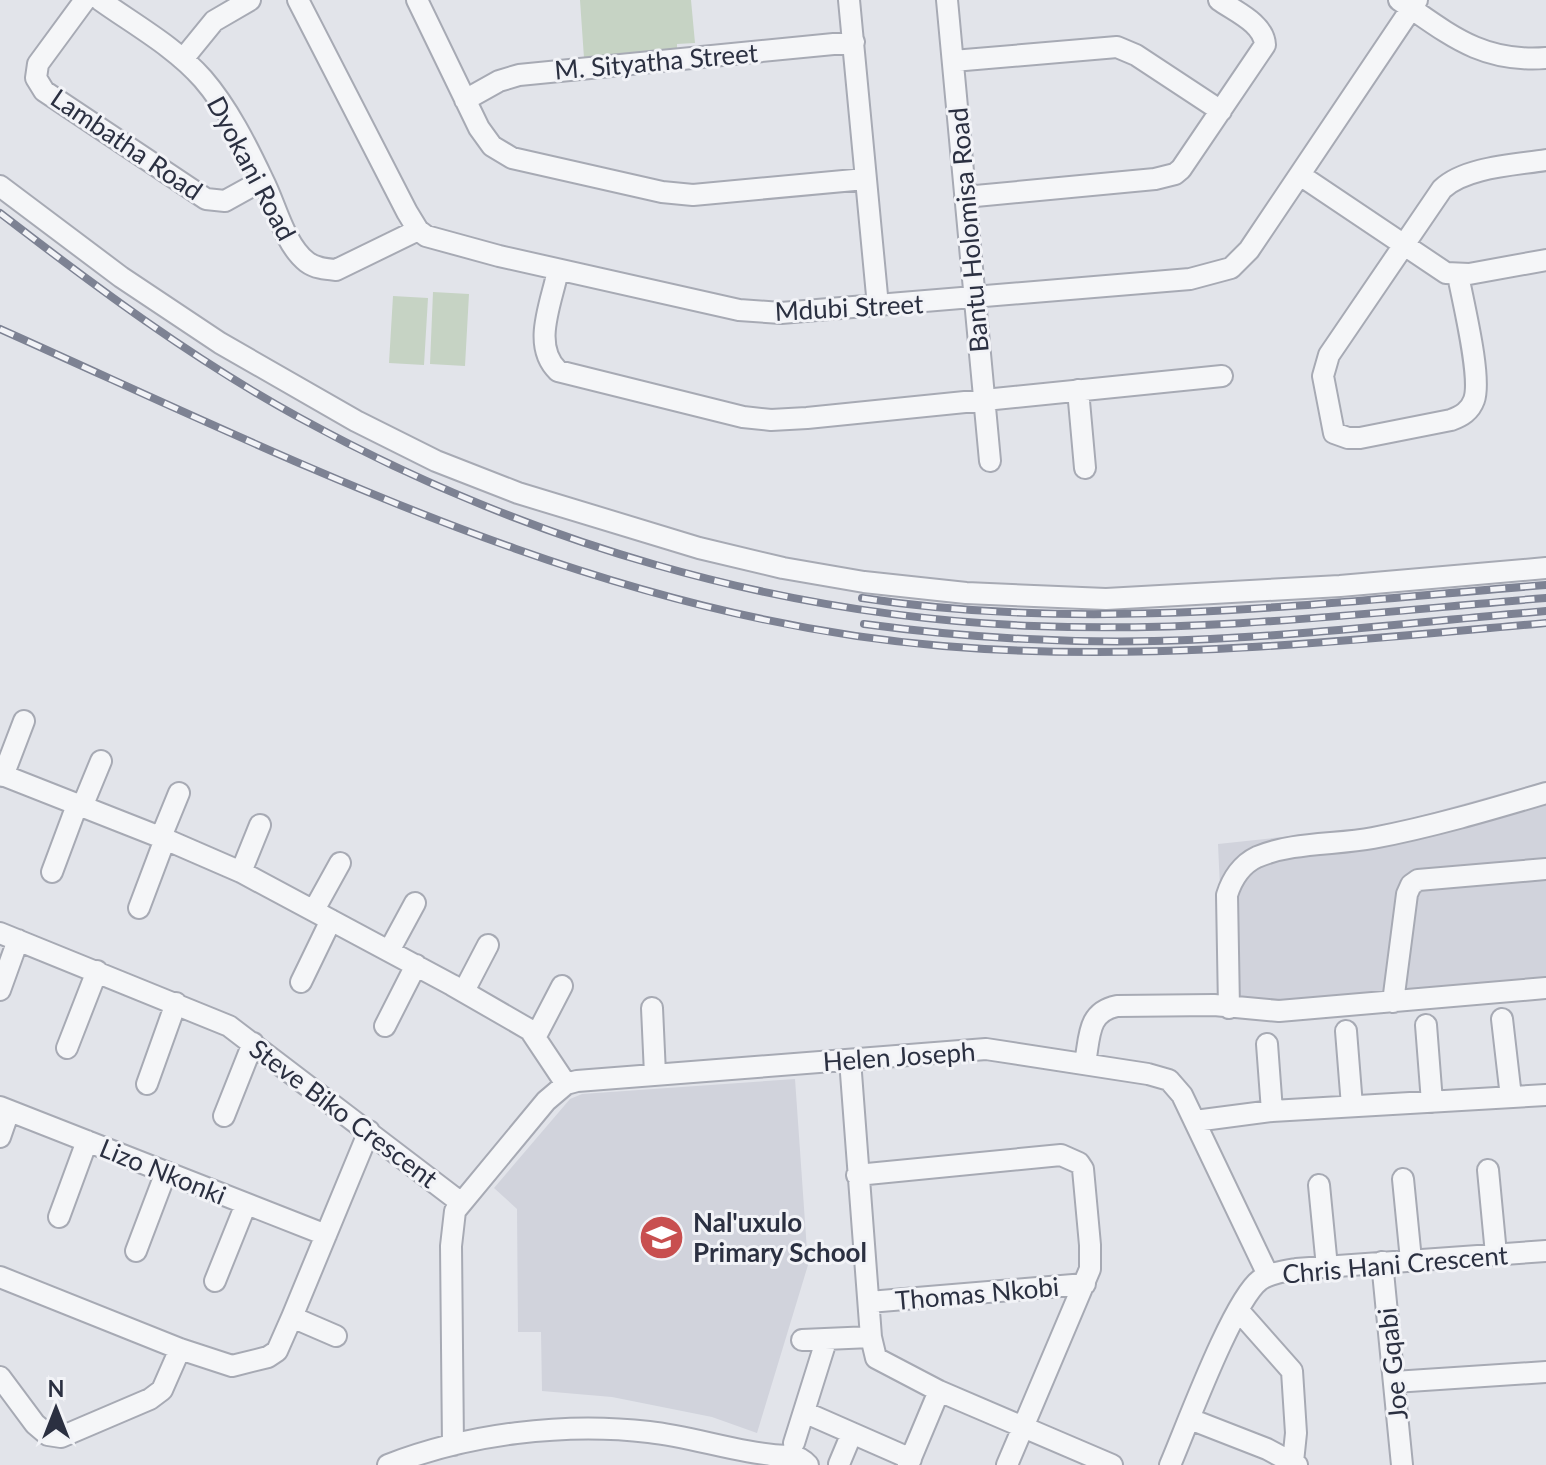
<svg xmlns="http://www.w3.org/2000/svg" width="1546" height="1465" font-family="Lato,sans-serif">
	<rect width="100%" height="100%" fill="#e2e4ea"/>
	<path fill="#d1d3dc" d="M1546 781V992L1226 1020 1218 844 1384 826Z
		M795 1079 808 1265 757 1433 712 1417 612 1397 542 1391 541 1332H518L517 1209 494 1188 570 1099 582 1094Z"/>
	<path fill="#c6d3c4" d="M580 0H691L695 43 677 44V50L584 58Z
		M433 292 469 294 465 366 430 364Z
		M393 296 428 298 424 365 389 363Z"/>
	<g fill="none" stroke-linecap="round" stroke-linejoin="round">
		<defs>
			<path id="minor" d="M85 0 38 64 36 78 44 91 206 199 225 201 263 180
				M100 0C135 25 175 47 203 79 228 108 247 146 263 180 276 205 284 244 307 262 315 268 325 269 336 270L418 230
				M298 0 407 212 418 230 426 236 499 256 739 310 781 313 1190 279 1231 268 1249 250 1417 0
				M417 0 479 128 492 146 512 158 662 192 693 195 865 179
				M849 0 878 306
				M947 0 990 461
				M1399 0C1449 34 1481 63 1546 58
				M183 59 214 21 250 0
				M953 61 1117 47 1136 55 1221 111
				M465 100 499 81 519 75 854 42
				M1300 175 1446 273 1469 274 1546 260
				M0 186 121 277 220 343 356 421 436 461 518 493 699 548 783 568 864 582 966 593 1106 599 1340 586 1546 568
				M965 197 1155 179 1175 174 1181 169 1265 45C1264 23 1234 11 1219 0
				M558 270C552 302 531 345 558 371L743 417 771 420 807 418 1222 376
				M1458 275C1463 302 1482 378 1474 400 1470 411 1462 416 1451 420L1360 438H1348L1334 433 1323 376 1329 355 1442 189C1465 167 1515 165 1546 160
				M1078 390 1085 468
				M0 774 165 839 241 872 452 985 530 1030 566 1084
				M3 776 24 721
				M82 807 101 761
				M161 837 179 793
				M52 872 77 805
				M241 872 260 825
				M139 908 165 839
				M314 910 340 863
				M0 933 229 1026 460 1202
				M389 951 415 903
				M301 982 331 920
				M0 990 18 940
				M464 991 488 945
				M1393 1002 1407 894 1411 885 1418 880 1546 869
				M652 1008 655 1074
				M1229 1008 1227 895C1232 879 1242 864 1257 857 1292 842 1336 845 1373 838 1431 827 1489 810 1546 793
				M1502 1019 1511 1097
				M1426 1025 1432 1102
				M385 1026 416 965
				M1346 1031 1352 1106
				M536 1036 562 986
				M1267 1044 1272 1111
				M67 1048 97 971
				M850 1060 871 1337 876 1358 939 1391 1112 1465
				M1085 1063C1090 1037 1087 1012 1117 1006L1214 1005 1279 1011 1546 988
				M147 1084 176 1003
				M0 1107 326 1235
				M224 1116 253 1043
				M1195 1121 1272 1111 1546 1095
				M0 1137 9 1111
				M1488 1170 1496 1254
				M857 1175 1061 1155 1079 1163 1083 1169 1090 1245V1269L1007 1465
				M1403 1179 1411 1260
				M1319 1185 1327 1267
				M59 1217 87 1141
				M136 1251 166 1172
				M1382 1262 1402 1465
				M0 1277 180 1349 232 1366 268 1357 277 1351 292 1317 369 1131
				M215 1281 246 1204
				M869 1302 1085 1284
				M1238 1310 1292 1371 1296 1433 1293 1462
				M292 1317 336 1336
				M802 1340 871 1337
				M0 1377 35 1424 48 1435 61 1437 150 1399 162 1390 180 1349
				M1394 1382 1546 1372
				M804 1412 911 1459
				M1190 1419 1267 1449 1297 1465
				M794 1443 826 1341
				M453 1445 451 1246 455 1211 546 1101 566 1084 577 1081 986 1049 1148 1074 1169 1080 1182 1095 1268 1275
				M778 1462C788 1453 799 1455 808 1465
				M839 1464 852 1433
				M388 1465C468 1434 563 1422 649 1432 695 1437 740 1454 788 1456
				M908 1465 939 1391
				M1170 1465C1186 1428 1233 1300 1260 1280 1270 1273 1284 1271 1296 1269L1546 1251"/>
		</defs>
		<use href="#minor" stroke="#a7aab4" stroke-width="24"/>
		<use href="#minor" stroke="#f5f6f8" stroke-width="20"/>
		<defs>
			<path id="rail" d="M0 213C96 287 194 360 300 418 526 542 777 616 1034 626 1205 633 1376 612 1546 598
				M0 329C305 465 604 618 943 646 1144 663 1345 641 1546 623
				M862 598C1090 633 1318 603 1546 585
				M864 624C960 637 1057 643 1154 641 1285 638 1416 622 1546 611"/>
		</defs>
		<use href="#rail" stroke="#7d8293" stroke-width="8"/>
		<use href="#rail" stroke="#f2f3f7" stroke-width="5" stroke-dasharray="15" stroke-linecap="butt"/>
	</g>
	<defs>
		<symbol id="school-disc" viewBox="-11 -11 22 22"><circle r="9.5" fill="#c84f4f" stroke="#f2f3f7"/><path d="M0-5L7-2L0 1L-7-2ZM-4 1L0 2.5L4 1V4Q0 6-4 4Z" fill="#fff"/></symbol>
	</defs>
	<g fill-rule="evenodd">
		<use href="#school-disc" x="636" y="1212" width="51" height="51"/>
	</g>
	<g text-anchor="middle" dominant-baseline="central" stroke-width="6" stroke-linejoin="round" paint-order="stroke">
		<g font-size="26" fill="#2b3041" stroke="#f2f3f7">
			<text transform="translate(656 61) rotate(-5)">M. Sityatha Street</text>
			<text transform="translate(127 144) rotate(34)">Lambatha Road</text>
			<text transform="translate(252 168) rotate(62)">Dyokani Road</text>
			<text transform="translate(968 230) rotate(-95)">Bantu Holomisa Road</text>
			<text transform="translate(849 307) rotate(-3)">Mdubi Street</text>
			<text transform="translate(899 1056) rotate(-4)">Helen Joseph</text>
			<text transform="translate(344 1113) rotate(37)">Steve Biko Crescent</text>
			<text transform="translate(163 1171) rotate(22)">Lizo Nkonki</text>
			<text transform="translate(1395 1264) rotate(-5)">Chris Hani Crescent</text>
			<text transform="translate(977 1293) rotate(-5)">Thomas Nkobi</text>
			<text transform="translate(1392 1364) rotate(-96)">Joe Gqabi</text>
		</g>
		<g font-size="26" font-weight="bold" fill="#2b3041" stroke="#f2f3f7" text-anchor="start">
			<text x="693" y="1222">Nal'uxulo<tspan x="693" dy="30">Primary School</tspan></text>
		</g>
	</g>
	<g transform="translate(56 1409)" stroke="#f2f3f7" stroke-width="6" paint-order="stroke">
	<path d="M0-6L14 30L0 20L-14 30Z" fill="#2b3041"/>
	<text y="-12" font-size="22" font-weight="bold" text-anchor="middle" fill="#2b3041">N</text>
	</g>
</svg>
